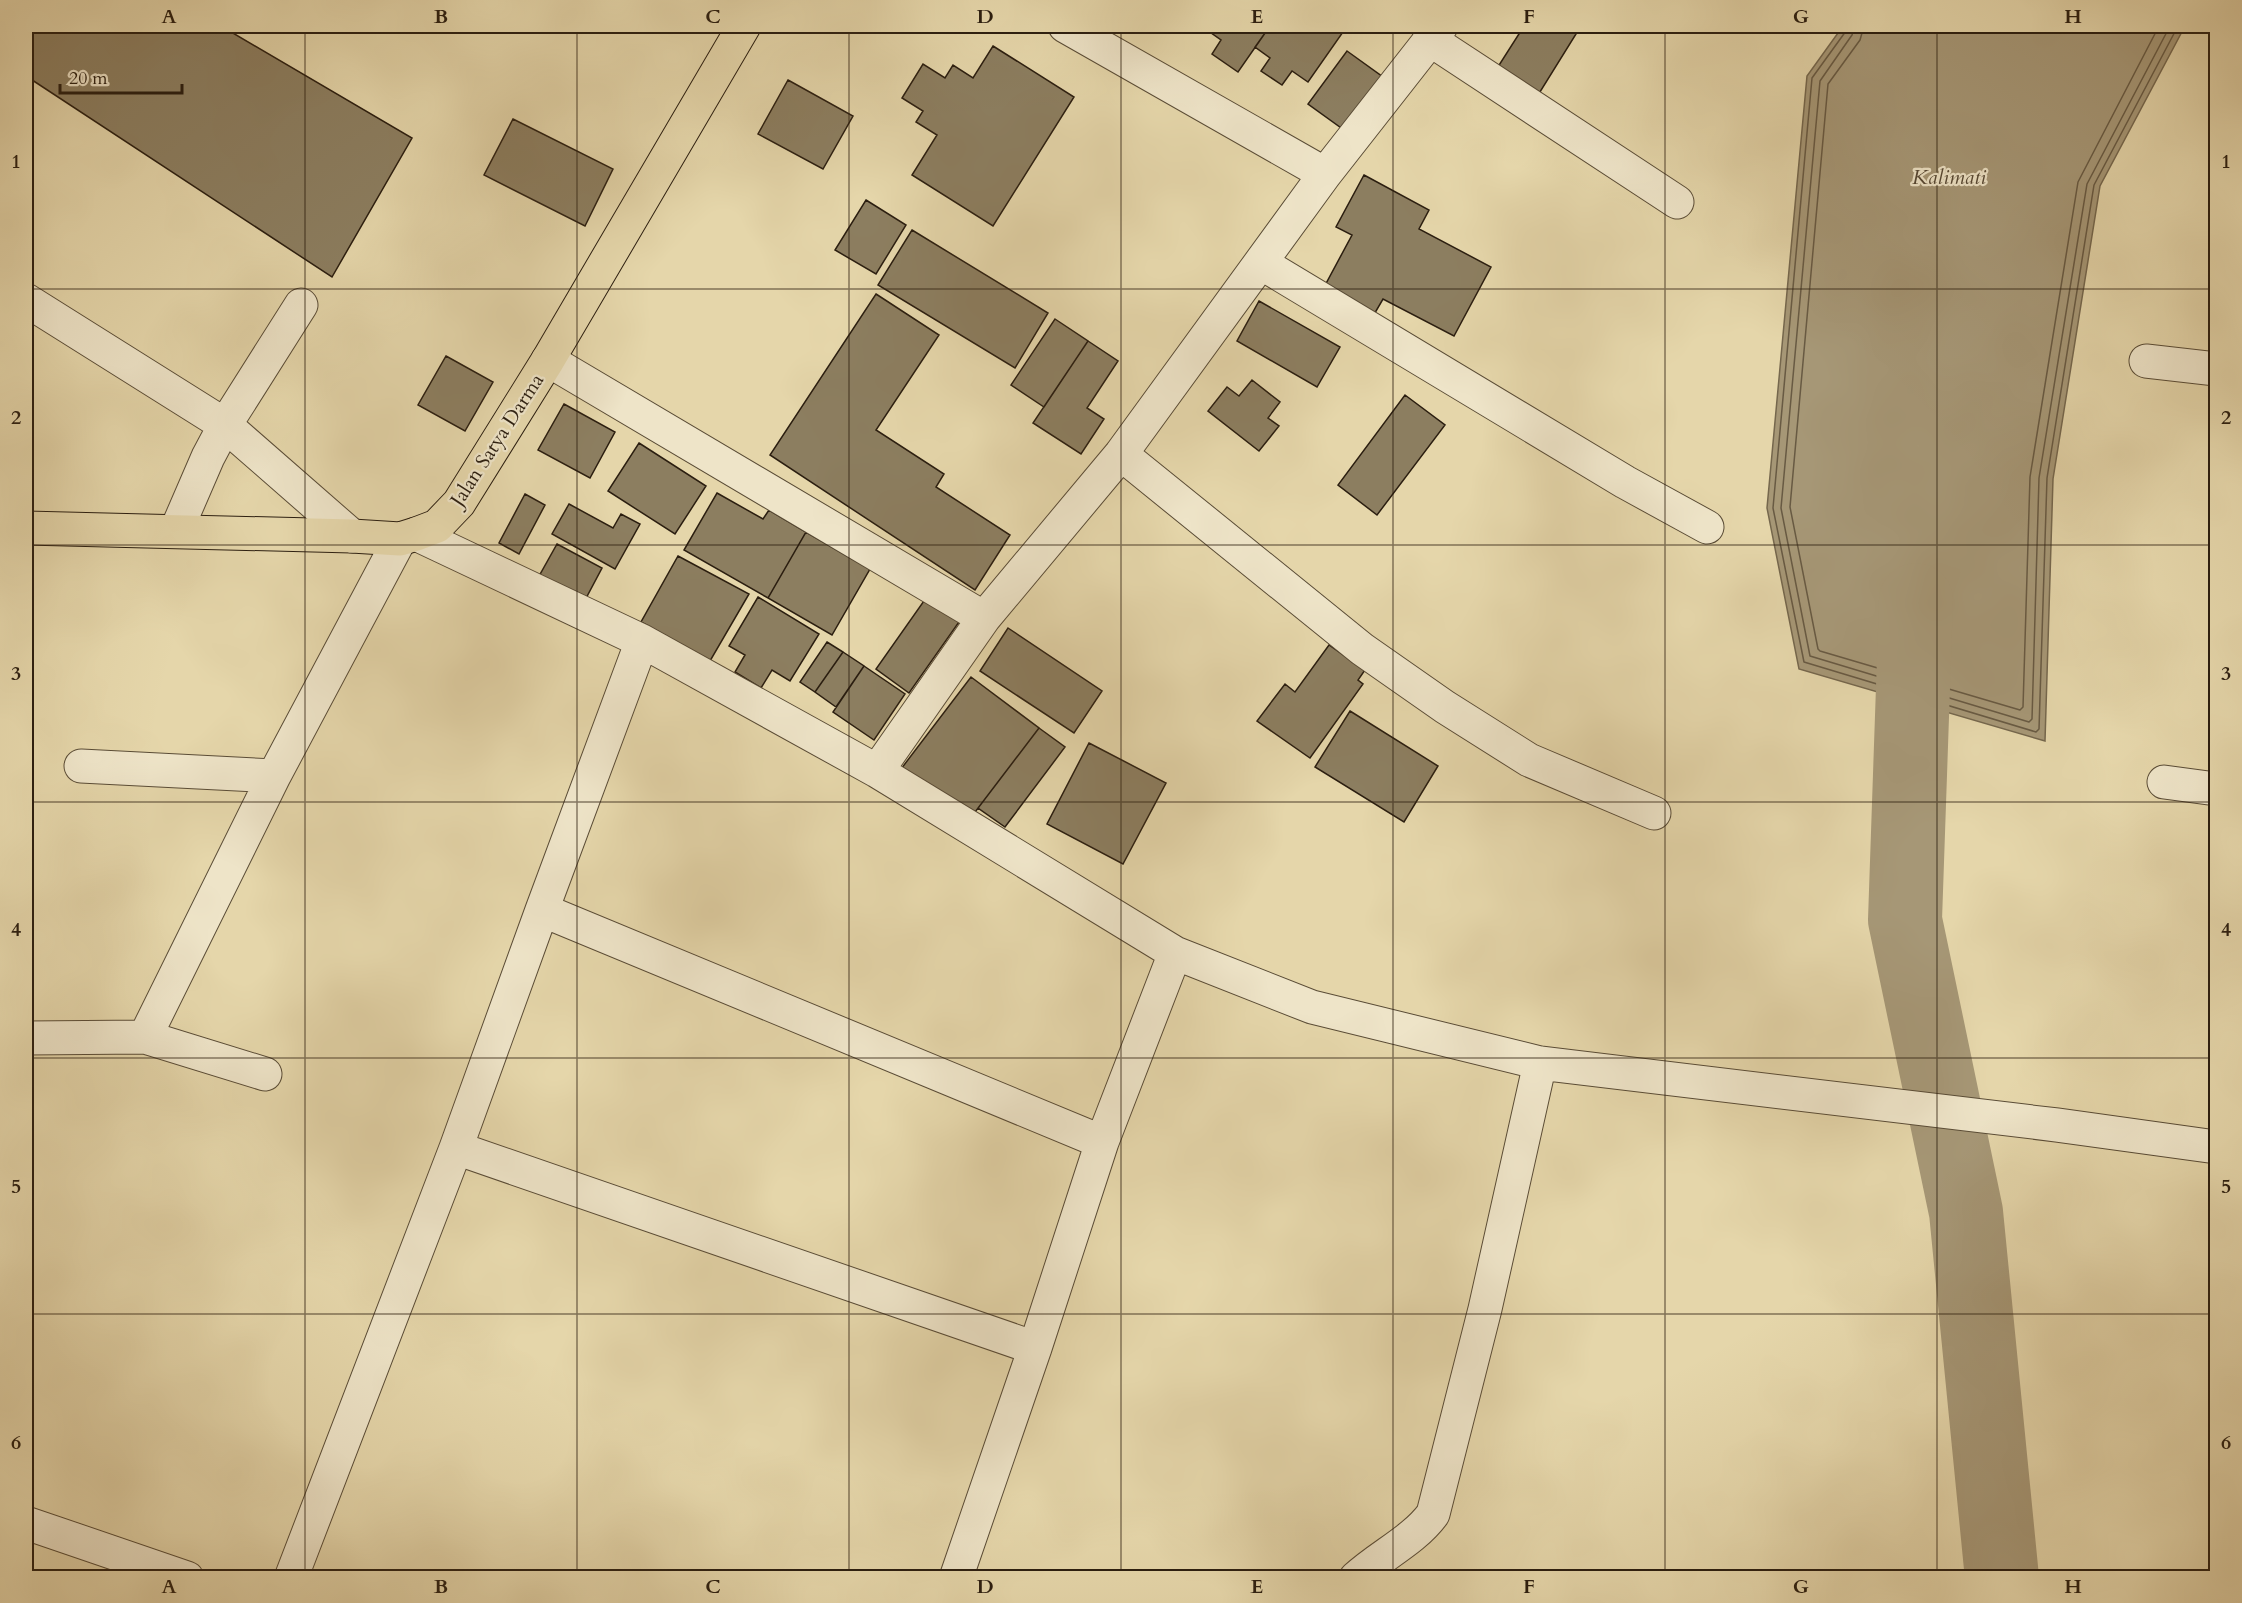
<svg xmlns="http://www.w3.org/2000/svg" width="2242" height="1603" font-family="Cardo,serif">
	<rect width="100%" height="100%" fill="#e5d6aa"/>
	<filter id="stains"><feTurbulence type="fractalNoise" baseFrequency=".00333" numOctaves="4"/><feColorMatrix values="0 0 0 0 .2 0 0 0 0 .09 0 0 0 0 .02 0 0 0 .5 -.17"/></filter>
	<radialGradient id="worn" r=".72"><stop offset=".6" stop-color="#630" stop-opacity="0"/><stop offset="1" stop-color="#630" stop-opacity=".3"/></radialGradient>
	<path fill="#a69776" stroke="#75674d" stroke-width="1.5" d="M1843 26H2185L2100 186 2053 479 2045 741 1799 669 1767 508 1807 76Z"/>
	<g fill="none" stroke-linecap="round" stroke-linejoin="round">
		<path stroke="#685a43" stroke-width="1.5" d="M1847 26 1846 31 1812 78 1773 508 1804 662 2036 732 2039 729 2047 478 2094 185 2178 26
			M1855 26 1852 35 1820 81 1781 508 1810 656 2029 722 2032 719 2039 478 2087 184 2170 26
			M1864 26 1860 40 1828 84 1790 507 1818 649 1820 651 2020 710 2023 707 2030 477 2078 182 2159 26"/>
		<path stroke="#a69776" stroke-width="74" d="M1916 600 1905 920 1966 1212 2002 1578"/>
	</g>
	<path fill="#8c7e60" stroke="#2b1e10" stroke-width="1.5" d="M29 26H221L412 138 332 277 26 76V31Z
		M1210 26H1270L1238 72 1212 54 1221 40 1207 30Z
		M1270 26H1334L1343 32 1308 82 1292 71 1282 85 1261 71 1270 58 1255 47Z
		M1524 26H1563L1576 34 1535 100 1494 73Z
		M993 46 1074 97 993 226 912 175 937 135 916 122 923 111 902 98 923 64 945 78 953 65 973 78Z
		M1347 51 1383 77 1344 130 1308 104Z
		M788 80 853 116 823 169 758 134Z
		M513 119 613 169 585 226 484 175Z
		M1364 175 1429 210 1419 229 1491 267 1454 336 1383 299 1372 318 1322 291 1352 235 1336 227Z
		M866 200 906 225 876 274 835 250Z
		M912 230 1048 313 1015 368 878 285Z
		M876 294 939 335 876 430 944 474 936 487 1010 535 975 590 770 455Z
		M1259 301 1340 347 1317 387 1237 341Z
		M1055 319 1088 341 1044 407 1011 385Z
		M1088 341 1118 361 1087 408 1104 419 1081 454 1033 423Z
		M446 356 493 382 465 431 418 405Z
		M1252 380 1280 402 1268 418 1279 426 1259 451 1208 411 1227 387 1239 396Z
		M1405 395 1445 425 1377 515 1338 485Z
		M564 404 615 432 590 478 538 450Z
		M639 443 706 486 675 534 608 491Z
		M717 493 763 519 769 510 806 532 768 598 684 550Z
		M525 494 545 505 519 554 499 543Z
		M569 504 613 528 621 514 640 524 615 569 552 534Z
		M806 532 870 569 832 635 768 598Z
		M557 544 602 568 584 602 538 578Z
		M678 556 749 594 710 661 641 622Z
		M758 597 819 634 790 681 772 670 761 688 735 672 745 655 729 646Z
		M926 598 959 622 909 693 876 669Z
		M1008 628 1102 691 1074 733 980 671Z
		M827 642 843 652 815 692 800 682Z
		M1329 645 1365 670 1358 680 1363 684 1310 758 1257 721 1285 684 1295 692Z
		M843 652 864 666 836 707 815 692Z
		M864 666 905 694 874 740 833 712Z
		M971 677 1039 728 969 820 901 769Z
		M1350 711 1438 766 1404 822 1315 767Z
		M1039 728 1065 747 1005 827 978 808Z
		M1089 743 1166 783 1123 864 1047 824Z"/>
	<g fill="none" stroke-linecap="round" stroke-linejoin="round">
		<defs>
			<path id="minor" d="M1065 26 1325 174
				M1429 39 1677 202
				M1261 263 1625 482 1707 527
				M26 300 225 425 352 536
				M548 360 984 618
				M2146 361 2216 369
				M1121 454 1362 649 1445 707 1529 760 1654 813
				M176 531 208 457 225 425 301 305
				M416 534 642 641 877 771 1175 953 1312 1007 1540 1063 2057 1125 2216 1147
				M81 766 274 776
				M877 771 984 618 1121 454 1325 174 1441 26
				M2164 782 2216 789
				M542 910 1102 1142
				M145 1037 274 776 400 539
				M26 1038 145 1037 265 1074
				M456 1148 1035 1348
				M26 1523 187 1578
				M291 1578 456 1148 542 910 642 641
				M956 1578 1035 1348 1102 1142 1175 953
				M1356 1578C1381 1555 1413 1541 1433 1514L1485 1309 1540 1063"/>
			<path id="major" d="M26 528 352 536 400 539 416 534 437 526 459 503 548 360 744 26"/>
		</defs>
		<use href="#minor" stroke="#5a4c36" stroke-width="35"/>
		<use href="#major" stroke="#2b1e10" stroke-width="35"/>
		<use href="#minor" stroke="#eee4c8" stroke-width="33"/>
		<use href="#major" stroke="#e5d6aa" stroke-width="33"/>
	</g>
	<path fill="none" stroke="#2b1e10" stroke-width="1.5" stroke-opacity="0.55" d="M305 26V1578M577 26V1578M849 26V1578M1121 26V1578M1393 26V1578M1665 26V1578M1937 26V1578M26 289H2216M26 545H2216M26 802H2216M26 1058H2216M26 1314H2216"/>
	<g text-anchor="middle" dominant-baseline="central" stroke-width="4.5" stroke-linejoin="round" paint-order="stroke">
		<g font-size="20" fill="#2b1e10" stroke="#eee4c8">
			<text transform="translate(497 440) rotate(-57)">Jalan Satya Darma</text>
		</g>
		<g font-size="21" font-style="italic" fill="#564834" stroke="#eee4c8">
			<text x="1949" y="177">Kalimati</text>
		</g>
	</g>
	<rect width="2242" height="1603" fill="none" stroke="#e5d6aa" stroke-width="66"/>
	<path d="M60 84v9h122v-9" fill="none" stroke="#2b1e10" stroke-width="3"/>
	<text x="69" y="84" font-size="18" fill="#2b1e10" stroke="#eee4c8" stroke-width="4.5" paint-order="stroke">20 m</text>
	<rect x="33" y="33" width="2176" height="1537" fill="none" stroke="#2b1e10" stroke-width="2"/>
	<g font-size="20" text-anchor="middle" font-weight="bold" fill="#2b1e10">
		<text x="169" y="23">A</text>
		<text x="441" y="23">B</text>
		<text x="713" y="23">C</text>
		<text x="985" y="23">D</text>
		<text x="1257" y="23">E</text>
		<text x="1529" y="23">F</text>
		<text x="1801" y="23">G</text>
		<text x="2073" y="23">H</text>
		<text x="16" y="168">1</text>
		<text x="2226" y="168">1</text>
		<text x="16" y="424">2</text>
		<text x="2226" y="424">2</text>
		<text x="16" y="680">3</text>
		<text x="2226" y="680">3</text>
		<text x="16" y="936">4</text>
		<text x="2226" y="936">4</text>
		<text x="16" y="1193">5</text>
		<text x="2226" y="1193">5</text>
		<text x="16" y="1449">6</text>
		<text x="2226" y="1449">6</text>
		<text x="169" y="1593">A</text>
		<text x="441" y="1593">B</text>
		<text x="713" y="1593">C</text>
		<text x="985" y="1593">D</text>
		<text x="1257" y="1593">E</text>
		<text x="1529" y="1593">F</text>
		<text x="1801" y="1593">G</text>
		<text x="2073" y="1593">H</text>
	</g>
	<rect width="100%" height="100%" filter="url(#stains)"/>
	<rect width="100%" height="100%" fill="url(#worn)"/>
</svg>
